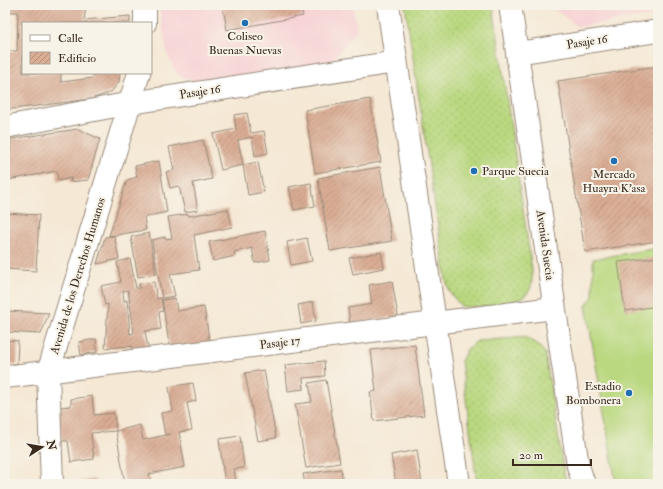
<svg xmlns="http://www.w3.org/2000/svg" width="663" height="489" font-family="'IM FELL Double Pica',serif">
	<defs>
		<pattern id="grass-dots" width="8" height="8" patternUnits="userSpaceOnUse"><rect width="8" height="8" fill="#b9d87f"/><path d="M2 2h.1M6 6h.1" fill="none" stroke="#a0ba6d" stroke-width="1.8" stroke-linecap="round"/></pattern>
		<pattern id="building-hatch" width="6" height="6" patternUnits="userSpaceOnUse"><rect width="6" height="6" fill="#daad94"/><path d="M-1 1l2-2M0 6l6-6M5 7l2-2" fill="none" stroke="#b28d78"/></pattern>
	</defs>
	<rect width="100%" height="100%" fill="#f7f3e8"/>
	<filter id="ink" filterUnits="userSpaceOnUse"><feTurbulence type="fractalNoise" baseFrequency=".025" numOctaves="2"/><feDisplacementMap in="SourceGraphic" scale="8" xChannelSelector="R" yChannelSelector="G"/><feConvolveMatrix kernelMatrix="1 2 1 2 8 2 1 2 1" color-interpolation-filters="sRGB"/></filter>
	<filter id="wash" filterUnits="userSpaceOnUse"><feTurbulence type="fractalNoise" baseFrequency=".012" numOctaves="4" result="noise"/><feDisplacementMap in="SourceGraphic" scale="16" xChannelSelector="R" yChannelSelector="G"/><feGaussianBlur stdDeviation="0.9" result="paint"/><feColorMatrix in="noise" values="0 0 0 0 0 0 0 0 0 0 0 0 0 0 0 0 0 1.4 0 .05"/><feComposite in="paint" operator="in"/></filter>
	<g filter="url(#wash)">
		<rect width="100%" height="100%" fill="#f5e8d4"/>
		<path fill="#f7cfd3" d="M159 5H353L357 30 332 61 196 83 177 74 167 54Z
			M549 5H658V14L578 27Z"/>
		<path fill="url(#grass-dots)" stroke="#7a814e" d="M405 5H493L532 270C532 277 533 284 529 291 519 307 478 309 461 306L450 293 446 280Z
			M525 337 536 343 545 353 564 473 567 484H477L461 361 467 349 477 341Z"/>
		<path fill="#b9d87f" stroke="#7a814e" d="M658 248V484H616L586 306 593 296V259Z"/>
		<g id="blocks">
			<path fill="url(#building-hatch)" fill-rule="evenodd" d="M5 5H113V6L86 7 84 20 130 16V23H23V73H61V82L93 78 94 73H120L119 82 111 92 91 99 5 110V51H17L18 12H5Z
				M236 5H305V6H301L303 16 227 30 223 8Z
				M658 66V241L585 252 558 81Z
				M370 99 381 162 315 173 305 110Z
				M247 113 251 133 264 131 268 153 255 156 252 137 238 140 243 165 221 170 213 134 236 129 234 115Z
				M78 129 100 139 88 180 70 182 71 178 58 181 57 171 8 180 11 139Z
				M203 140 212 179 193 183 198 210 185 212 179 186 170 188 166 172 174 170 169 147Z
				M159 161 167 212 144 217 146 230 109 236 127 180 137 177 135 166Z
				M258 162 264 192 248 195 243 165Z
				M380 167 392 241 330 251 318 178Z
				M311 183 315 206 294 210 289 187Z
				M228 209 232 227 194 235 199 270 170 274 175 296 162 298 152 240 165 237V239L172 238 168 217 188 214 189 216Z
				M5 213 39 215 36 271 5 269Z
				M265 231 270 260 255 263 252 248 234 252 235 256 213 261 209 242Z
				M149 233 156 274 138 277 131 237Z
				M114 236 119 259 97 264 105 237Z
				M307 238 312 261 291 265 287 242Z
				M381 252 384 268 353 274 349 258Z
				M658 257V306L625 311 618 262Z
				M130 259 136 288H140L139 284 154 282 157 299 161 298 163 311 159 312 161 329 145 331 148 348 132 350V346L105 348 108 304 105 305 101 286 121 282 117 262ZM128 290 134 333 130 334 127 300 124 301 123 291Z
				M392 281 398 316 350 324 348 308 372 304 369 285Z
				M175 298 177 311 204 307 210 345 170 350 162 300Z
				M313 302 316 321 301 324 298 305Z
				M5 311 49 313 41 334 5 332Z
				M96 339 97 352 81 355 79 342Z
				M5 340 18 341 17 364H5Z
				M415 345 424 415 374 421 370 392 376 391 371 350Z
				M324 361 325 376 303 378 304 389 288 391 285 365Z
				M264 370 276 438 258 441 245 373Z
				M326 380 340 463 306 468 295 404 312 402 309 383Z
				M193 383 196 401 187 403 192 430 179 432 185 467 149 474 151 484H125L116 431 140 425 143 440 171 434 165 435 161 413 173 411 169 387Z
				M92 396 94 415 114 413 116 431 91 433 94 459 71 462 68 441H62L58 407 71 406V399Z
				M240 436 244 468 234 469 236 484H225L219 439Z
				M417 450 422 484H396L391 455Z
				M341 469 343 484H305L303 474Z
				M95 479 96 484H75V483Z"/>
		</g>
	</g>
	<g filter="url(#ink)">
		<use href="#blocks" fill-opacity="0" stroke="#988979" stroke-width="1"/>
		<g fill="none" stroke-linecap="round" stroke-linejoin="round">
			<defs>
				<path id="street" d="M517 53 658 31
					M5 127 131 103 396 62
					M5 377 554 308"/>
				<path id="secondary" d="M388 5 459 484
					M510 5 578 466 584 484
					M145 23V5
					M52 484 48 373 139 73"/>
			</defs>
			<use href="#street" stroke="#988979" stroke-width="24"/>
			<use href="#secondary" stroke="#988979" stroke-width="24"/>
			<use href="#street" stroke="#fff" stroke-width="22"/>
			<use href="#secondary" stroke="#fff" stroke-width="22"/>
		</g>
	</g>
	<g fill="#1f6fb2" stroke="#f7f3e8" stroke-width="1.5">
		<circle cx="245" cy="23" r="4"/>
		<circle cx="614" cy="161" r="4"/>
		<circle cx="474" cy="171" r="4"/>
		<circle cx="629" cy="393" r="4"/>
	</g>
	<g text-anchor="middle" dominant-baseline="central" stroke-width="4" stroke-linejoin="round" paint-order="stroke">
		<g font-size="12" fill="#3b2a1e" stroke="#f7f3e8">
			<text x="245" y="36">Coliseo<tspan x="245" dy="14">Buenas Nuevas</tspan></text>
			<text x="482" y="171" text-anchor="start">Parque Suecia</text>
			<text x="614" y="174">Mercado<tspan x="614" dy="14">Huayra K'asa</tspan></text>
			<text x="621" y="386" text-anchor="end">Estadio<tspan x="621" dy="14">Bombonera</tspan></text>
		</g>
		<g font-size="12" fill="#3b2a1e" stroke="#f7f3e8">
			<text transform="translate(587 42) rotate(-9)">Pasaje 16</text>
			<text transform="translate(200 92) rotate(-9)">Pasaje 16</text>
			<text transform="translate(545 245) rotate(82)">Avenida Suecia</text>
			<text transform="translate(78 276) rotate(-73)">Avenida de los Derechos Humanos</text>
			<text transform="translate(280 343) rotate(-7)">Pasaje 17</text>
		</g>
	</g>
	<rect width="663" height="489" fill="none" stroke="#f7f3e8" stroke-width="20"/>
	<rect x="22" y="22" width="130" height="52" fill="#f7f3e8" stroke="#aca397"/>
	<rect x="30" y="35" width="20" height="6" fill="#ffffff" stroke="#aca397"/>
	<text x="58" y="42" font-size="12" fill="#3b2a1e">Calle</text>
	<rect x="30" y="52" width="20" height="12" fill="url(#building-hatch)" stroke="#aca397"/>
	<text x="58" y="62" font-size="12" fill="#3b2a1e">Edificio</text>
	<g transform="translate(42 447) rotate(78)" stroke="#f7f3e8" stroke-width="3" paint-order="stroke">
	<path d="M0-3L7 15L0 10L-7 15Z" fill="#3b2a1e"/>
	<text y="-6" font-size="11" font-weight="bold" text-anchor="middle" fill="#3b2a1e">N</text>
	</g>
	<path d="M513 459v6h78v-6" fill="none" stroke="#3b2a1e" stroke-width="2"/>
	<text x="519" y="459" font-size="12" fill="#3b2a1e" stroke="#f7f3e8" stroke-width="3" paint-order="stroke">20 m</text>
</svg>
